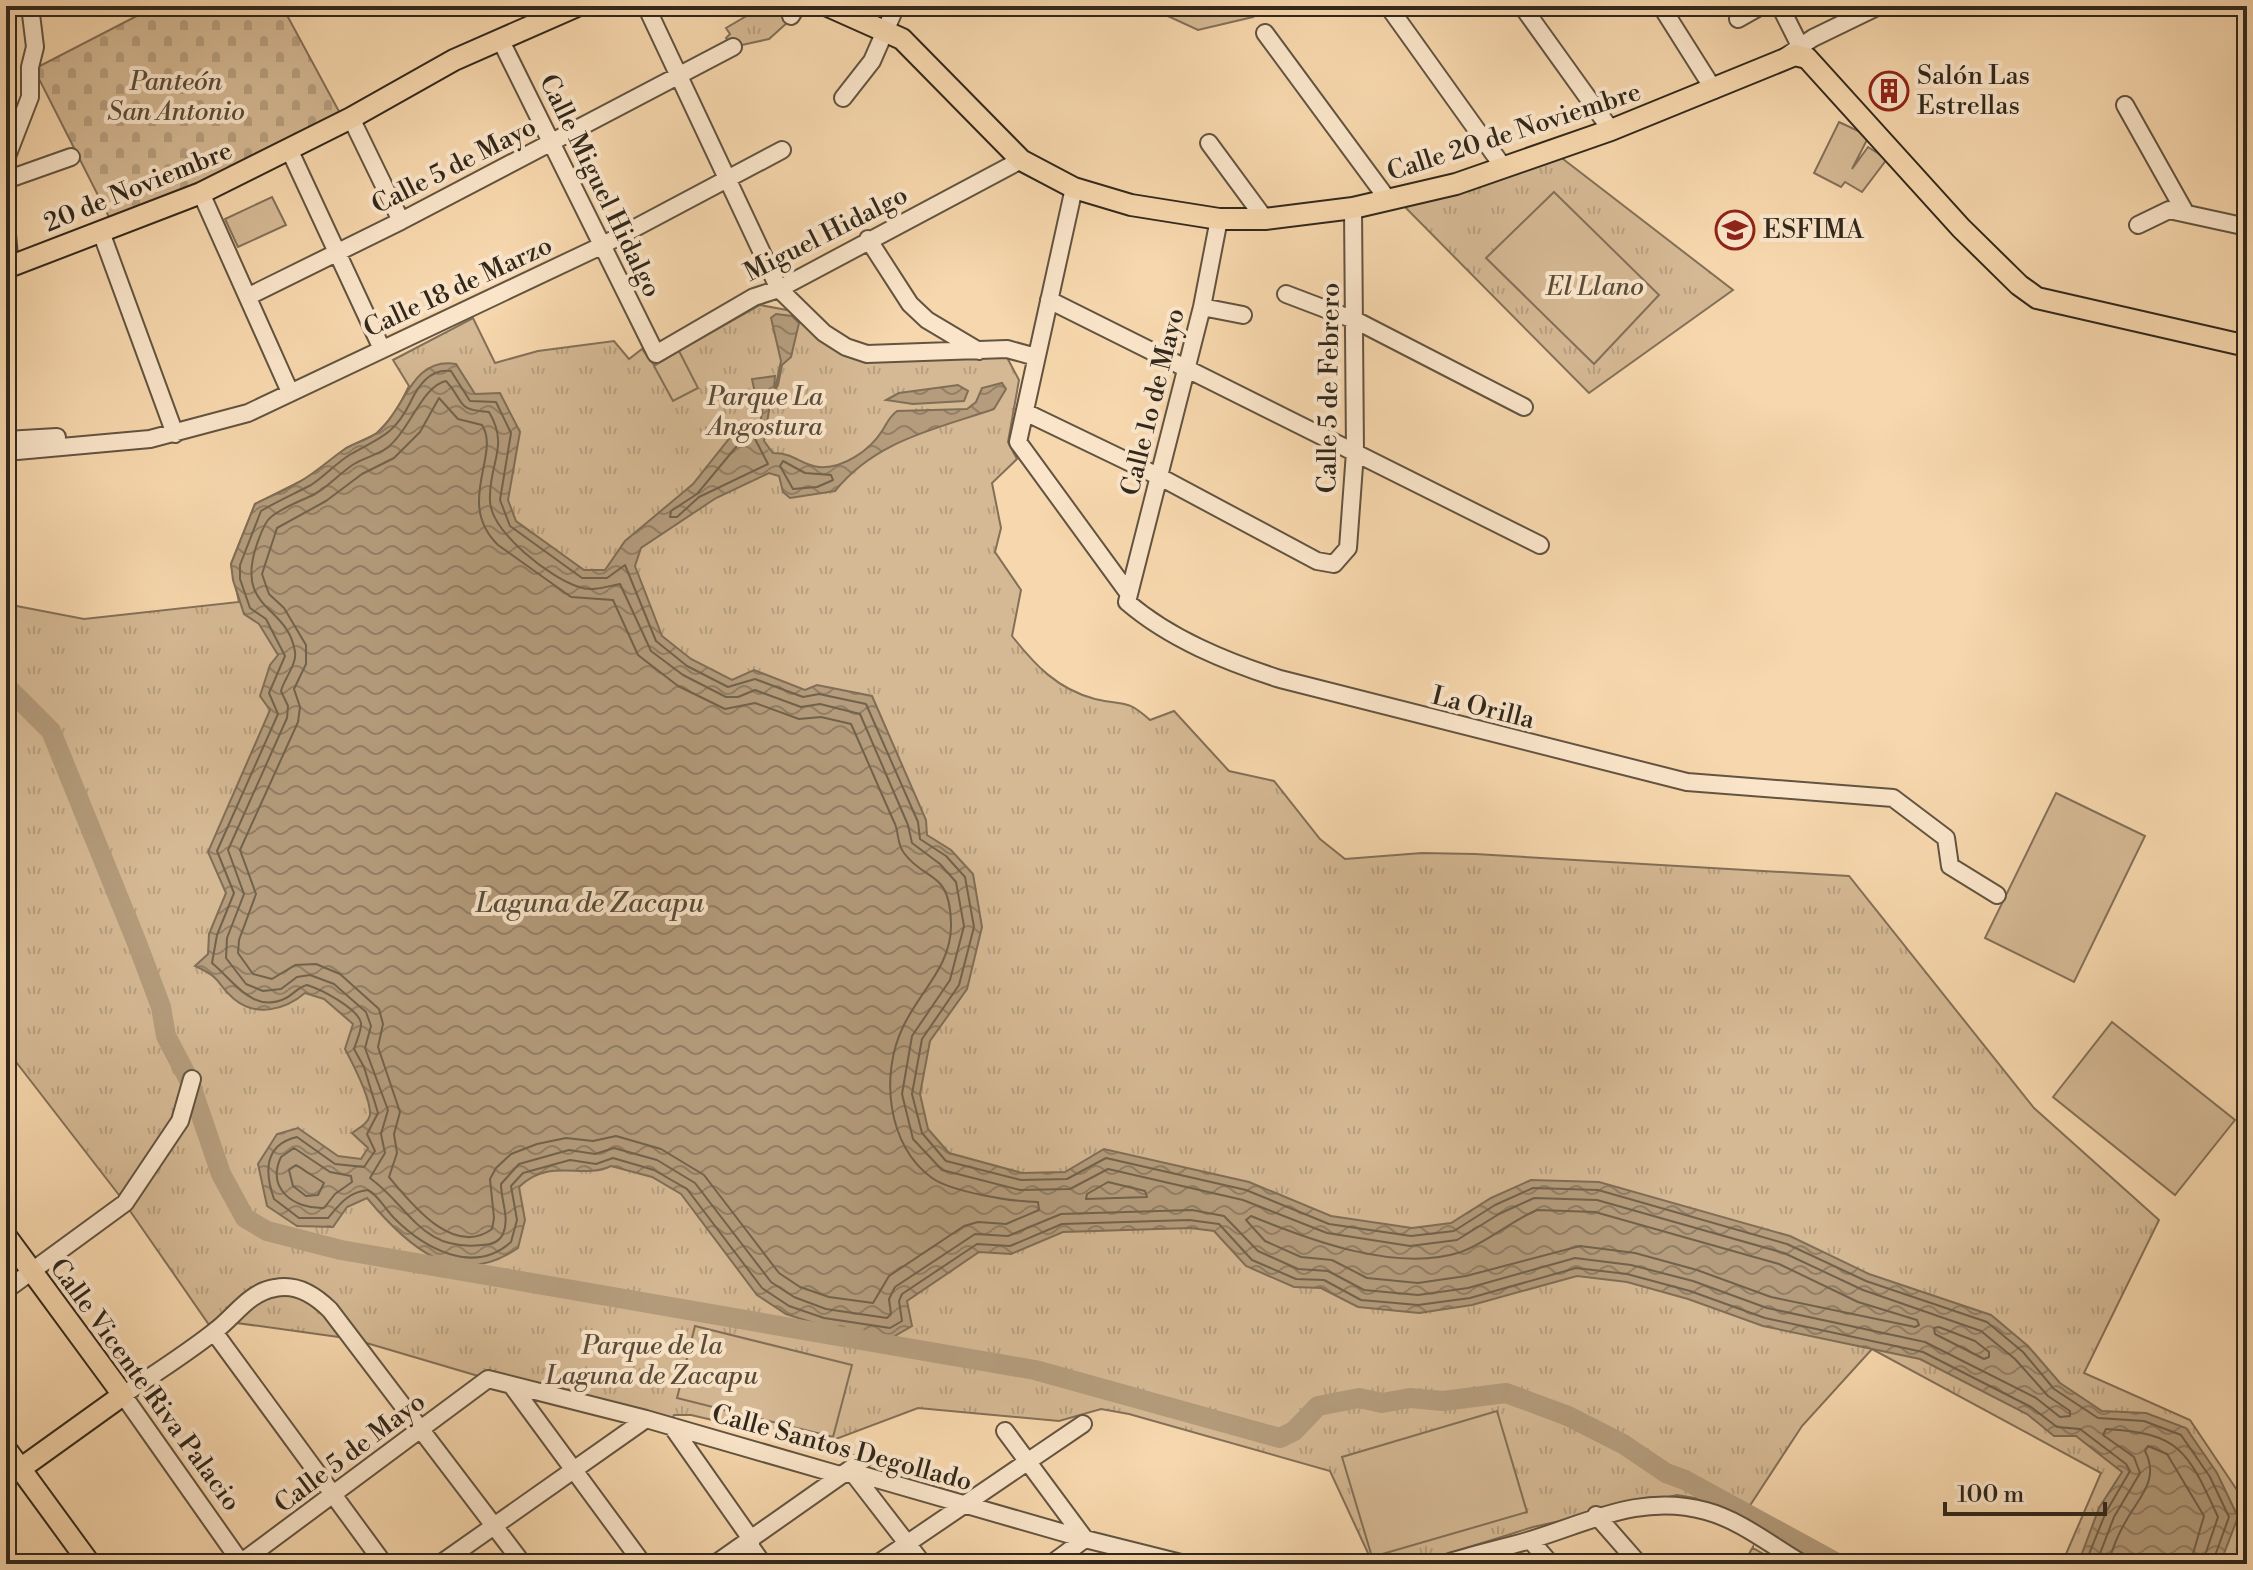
<svg xmlns="http://www.w3.org/2000/svg" width="2253" height="1570" font-family="'Libre Bodoni',serif">
	<defs>
		<pattern id="grass-tufts" width="24" height="20" patternUnits="userSpaceOnUse" patternTransform="scale(2)"><rect width="24" height="20" fill="#d5b994"/><path d="M3 7l-1-3M5 7V3M7 7l1-3M15 17l-1-3M17 17v-4M19 17l1-3" fill="none" stroke="#b79f7f"/></pattern>
		<pattern id="cemetery-stones" width="16" height="16" patternUnits="userSpaceOnUse" patternTransform="scale(2)"><rect width="16" height="16" fill="#d5b994"/><path d="M2 7V4a2 2 0 0 1 4 0v3zM10 15v-3a2 2 0 0 1 4 0v3z" fill="#b79f7f"/></pattern>
		<pattern id="water-waves" width="16" height="10" patternUnits="userSpaceOnUse" patternTransform="scale(2)"><rect width="16" height="10" fill="#b49c7c"/><path d="M0 5q4-4 8 0t8 0" fill="none" stroke="#937f65"/></pattern>
	</defs>
	<rect width="100%" height="100%" fill="#f7d7ad"/>
	<filter id="stains"><feTurbulence type="fractalNoise" baseFrequency=".0025" numOctaves="4"/><feColorMatrix values="0 0 0 0 .2 0 0 0 0 .09 0 0 0 0 .02 0 0 0 .5 -.17"/></filter>
	<radialGradient id="worn" r=".72"><stop offset=".6" stop-color="#630" stop-opacity="0"/><stop offset="1" stop-color="#630" stop-opacity=".3"/></radialGradient>
	<path fill="url(#grass-tufts)" stroke="#837058" stroke-width="2" d="M1146 6H1272L1253 17 1198 30Z
		M766 11 781 14 789 21 769 39 733 47 726 38 730 34 726 28 750 14Z
		M1554 152 1733 290 1589 393 1398 200Z
		M760 305 792 311 846 348 1003 350 1019 380 1008 442 1017 459 992 483 1001 528 995 552 1021 590 1012 636C1035 665 1057 689 1095 699 1125 706 1125 698 1150 720L1174 711 1229 771 1274 781 1320 839 1345 859 1422 853 1475 854 1849 876 2034 1108 2159 1220 2084 1373 2190 1420 2247 1505V1527L2238 1564H2066V1554L2101 1473 1872 1349 1802 1426 1749 1507 1677 1495 1533 1527 1415 1564H1373L1330 1471 1129 1414 1101 1409 1059 1421 918 1408 820 1445 691 1415H674L672 1420 512 1386 353 1339 237 1323 235 1316 214 1332 119 1195 6 1049V604L84 619 239 602 231 564 255 504 309 477 346 448 376 434 395 414 409 386 393 360 473 318 495 363 538 351 614 341 629 359 642 349 654 365Z"/>
	<path fill="url(#cemetery-stones)" stroke="#837058" stroke-width="2" d="M156 6H282L342 117 243 165 111 221 34 69Z"/>
	<path fill="#d5b994" stroke="#837058" stroke-width="2" d="M1839 122 1869 136 1852 169 1868 147 1887 159 1862 192 1845 182 1841 187 1814 173Z
		M1554 192 1659 295 1594 364 1486 258Z
		M272 197 286 225 238 247 225 219Z
		M679 351 698 388 673 401 654 366Z
		M2056 793 2145 836 2074 982 1985 938Z
		M2112 1022 2235 1120 2175 1195 2053 1097Z
		M695 1326 852 1365 833 1437 677 1398Z
		M1497 1411 1527 1512 1372 1557 1342 1457Z
		M1753 1547V1548L1781 1564H1743Z"/>
	<path fill="url(#water-waves)" stroke="#806e56" stroke-width="2" d="M776 314 792 316 799 323 791 357 782 365 778 385 771 398 764 441 773 453C795 453 800 465 819 467 843 469 870 450 882 431 887 423 889 417 897 411L967 409 976 402 982 388 1002 383 1006 389 994 409C936 429 876 440 835 491L790 498 783 492 779 476 769 473 716 498 641 548 635 566 662 636 691 659 732 680 754 670 805 690 817 685 872 696 926 820 927 835 951 850 973 874 982 927 967 989 930 1041 920 1094 928 1129 949 1153 1022 1173 1065 1172 1104 1149 1249 1182 1331 1216 1412 1228 1451 1223 1491 1198 1531 1180 1599 1182 1790 1236 1869 1274 1991 1315 2028 1346 2060 1383 2102 1411 2146 1413 2186 1428 2217 1473 2238 1517 2220 1564H2078L2099 1508 2122 1472 2076 1436H2054L2027 1414 1920 1359 1763 1326 1688 1299 1627 1282 1577 1276 1472 1305 1419 1313 1358 1307 1321 1288 1294 1287 1246 1266 1214 1231 1190 1228 1063 1232 1011 1254 979 1252 907 1301 912 1326 893 1337 823 1326 786 1314 757 1295 681 1194 652 1177 611 1166C583 1180 549 1157 519 1187L525 1220 518 1248C455 1291 407 1246 367 1198L347 1207 333 1227 297 1226 267 1206 258 1164 277 1134 298 1128 338 1156 361 1159 368 1148 352 1133C359 1128 368 1124 370 1115 371 1099 353 1064 345 1049L353 1024 324 999 305 993C286 1009 257 1018 234 999 215 983 224 979 195 966L208 954 209 934 226 893 208 852 270 710 260 696 270 665 278 655 259 624 244 614 233 580 231 564 255 504C273 495 294 487 310 475 322 467 333 457 345 449 355 442 369 440 378 432 406 408 411 357 456 364L475 394 500 393 520 432 508 500 516 521 584 570H605L625 541 693 484 736 430 760 424 763 407 756 398 752 379 775 376 774 388 776 385 781 361 771 318Z
		M958 385 968 391 964 401 913 404 886 400 899 393Z"/>
	<g fill="none" stroke-linecap="round" stroke-linejoin="round">
		<path stroke="#72624c" stroke-width="2" d="M446 381C466 402 454 410 489 412 510 447 488 464 490 501 491 532 550 578 579 587 593 592 608 586 620 584L651 651 683 675 726 697H738L755 690 801 707 820 704 860 714 908 825 912 843 940 864 956 882 964 926 950 980 912 1036 902 1094 913 1139 942 1170 1020 1190 1070 1189 1108 1169 1243 1200 1327 1233 1410 1246 1457 1240 1499 1214 1534 1198 1597 1200 1784 1253 1863 1290 1981 1331 2015 1359 2048 1396 2070 1411V1416L2060 1417 2036 1398 1925 1342 1767 1308 1693 1281 1631 1265 1575 1258 1468 1288 1418 1295 1364 1290 1328 1271 1298 1269 1258 1251 1224 1216 1192 1210 1061 1214 1008 1236 975 1234 895 1287 889 1299 891 1314 887 1318 826 1309 794 1297 771 1282 695 1183 657 1160 614 1148 595 1154 569 1150 519 1164 501 1184C501 1201 510 1218 503 1234 499 1242 490 1245 482 1245 421 1252 411 1208 370 1178L385 1153 381 1134 388 1110 365 1048 371 1026 366 1012 334 984 310 975 297 977 281 989 263 991 246 984 226 958 227 938 244 894 228 850 287 718 288 706 281 691C284 679 297 664 295 652 288 604 234 611 257 544 260 536 264 522 271 517 283 507 301 501 315 494 329 486 340 473 354 464 364 458 377 455 387 448 410 430 422 386 446 381Z
			M439 398 458 419 482 425C501 454 455 503 498 545L571 597 613 600 638 655 678 686 725 709 755 703 799 719 821 717 851 724C866 757 880 791 895 824 899 834 897 844 904 853 926 883 950 869 951 924 952 966 919 992 903 1027 880 1074 887 1146 932 1178 952 1192 1013 1202 1038 1202L1039 1210 1006 1224 978 1222 964 1226 889 1276 873 1303 829 1297 800 1287 779 1273 704 1175 661 1149 616 1136 593 1141 566 1138 537 1144 511 1154 496 1168 490 1179 494 1218 492 1229C453 1258 410 1202 389 1177L397 1153 394 1134 400 1112 378 1047 383 1024 379 1009 340 974 316 964 295 965 272 979 253 974 238 953 239 940 256 894 240 850 298 722 300 707 294 689 306 664V645L284 608 269 594 262 574 277 528 326 501 362 474 394 458 420 432Z
			M746 435 754 437 768 464 699 497 677 517H670L671 511 697 494Z
			M783 461 805 473 831 475 833 480 817 487 793 489 780 466Z
			M294 1148 330 1172 351 1176 352 1182 335 1194 324 1208C294 1209 266 1189 281 1157Z
			M296 1165 324 1183 318 1195 306 1196 293 1186 289 1170Z
			M1108 1182 1145 1191 1147 1197 1086 1199 1087 1194Z
			M1537 1210 1595 1212 1779 1264 1858 1302 1917 1320 1919 1325 1915 1327 1771 1297 1697 1270 1635 1253 1580 1246 1466 1276 1418 1283 1367 1278 1332 1260 1301 1257 1265 1241 1246 1220 1251 1216C1310 1240 1396 1273 1461 1252 1486 1243 1511 1221 1537 1210Z
			M1939 1327 1975 1341 1989 1352V1357L1984 1359 1935 1334 1934 1328Z
			M2085 1564 2106 1512 2130 1471 2126 1464 2080 1429 2057 1427 2031 1407 1923 1352 1765 1318 1690 1291 1627 1274 1576 1268 1470 1298 1418 1305 1361 1300 1324 1280 1296 1279 1252 1260 1219 1224 1189 1220 1062 1224 1010 1246 977 1244 902 1294 899 1301 902 1321 890 1328 824 1318 789 1306 762 1288 687 1189 654 1170 613 1158 596 1164 570 1160 523 1173 511 1186 517 1220 511 1242C473 1276 424 1248 394 1218 385 1209 379 1196 368 1190 348 1192 340 1204 328 1218H299L274 1199C265 1173 263 1145 297 1137L335 1164 364 1167 375 1151 367 1134 378 1113 364 1067 354 1049C356 1042 362 1030 361 1023 358 1008 320 989 307 985 298 987 294 994 286 998 253 1015 233 980 212 963L217 935 234 893 217 851 278 714 269 693 285 656 266 619 250 608 240 579V565L261 511C277 501 294 494 311 485 325 476 336 463 351 454 379 438 394 435 410 403 418 386 430 368 451 371L470 401 496 402 511 433 500 500 510 526 582 578H607L625 565 656 641 687 666 728 687 755 679 803 697 819 694 866 704 918 822 920 839 946 856 965 877 974 927 959 985 922 1039 912 1094 922 1133 946 1161 1021 1180 1067 1179 1106 1158 1246 1190 1329 1224 1411 1236 1454 1231 1495 1205 1533 1188 1598 1190 1787 1244 1866 1281 1987 1322 2023 1352 2054 1389 2098 1418 2144 1421 2181 1435 2210 1477 2229 1517 2212 1564
			M2096 1564 2114 1517 2140 1473 2134 1457 2103 1435 2106 1429C2181 1433 2188 1452 2218 1517L2202 1564
			M2108 1564C2112 1550 2118 1534 2126 1521 2139 1497 2160 1480 2145 1451L2148 1446 2167 1454 2204 1516 2190 1564"/>
		<path stroke="#b49c7c" stroke-width="20" d="M6 686 51 731 137 943 161 1007 166 1036 189 1080 221 1174 245 1218 267 1231 341 1250 1035 1370 1280 1438 1294 1431 1318 1406 1359 1398 1382 1403 1410 1398 1443 1401 1506 1393 1568 1416 1623 1444 1666 1473 1685 1480 1839 1564"/>
		<defs>
			<path id="minor" d="M646 6 779 289 824 333 846 347 867 354 1007 349 1036 357
				M1388 6 1504 168
				M1522 6 1611 130
				M1661 6 1714 90
				M1780 6 1800 46
				M791 16 797 6
				M1738 19 1761 6
				M1265 33 1389 201
				M500 39 656 354 754 297 779 289 1021 160
				M1782 59 1813 38 1879 6
				M843 98 872 61 896 6
				M2125 105 2185 212
				M351 118 401 221
				M1209 143 1265 219
				M289 149 382 349
				M6 159 30 97V67L35 47 30 6
				M6 180 71 157
				M1074 188 1018 442 1129 594 1127 602C1170 639 1227 662 1280 679L1687 782 1893 798 1946 838 1950 866 1997 895
				M201 193 290 392
				M6 224 10 266
				M2138 225 2169 210 2247 227
				M101 232 175 434
				M868 239 910 304 927 320 979 351
				M1286 294 1357 321 1524 407
				M249 296 401 221 733 47
				M1049 300 1540 545
				M1202 307 1243 315
				M1025 412 1160 477 1317 561 1334 564 1348 548 1355 452 1353 208
				M6 440 57 437
				M6 452 150 439 248 413 601 246 782 150
				M1129 594 1202 307 1219 219
				M6 1290 125 1203 180 1121 192 1079
				M214 1332 384 1564
				M512 1386 643 1564
				M673 1428 751 1539V1547L763 1564
				M1005 1431 1085 1539 1051 1564
				M852 1472 923 1564
				M6 1479 20 1469
				M1596 1515 1639 1564
				M1530 1540 1551 1564
				M239 1564 488 1379 646 1419 840 1475 852 1472 1085 1539 1185 1564
				M242 1564 123 1395C154 1374 186 1354 215 1331 235 1316 249 1292 275 1288 297 1283 315 1295 330 1310L523 1564
				M440 1564 646 1419
				M715 1564 863 1460
				M877 1564 1083 1424
				M1444 1564C1471 1555 1499 1549 1527 1541 1588 1523 1640 1493 1706 1511 1740 1520 1772 1546 1803 1564"/>
			<path id="major" d="M828 6 902 39 1021 160 1074 188 1131 205 1219 219H1265L1353 208 1456 184 1611 130 1795 55 1807 58 1961 228 2019 285 2037 298 2247 346
				M6 268 201 193 351 118 454 60 577 6
				M6 1236 123 1395 20 1469
				M6 1449 90 1564"/>
		</defs>
		<use href="#minor" stroke="#625440" stroke-width="20"/>
		<use href="#major" stroke="#31281c" stroke-width="24"/>
		<use href="#minor" stroke="#fae5ca" stroke-width="16"/>
		<use href="#major" stroke="#f7d7ad" stroke-width="20"/>
	</g>
	<defs>
		<symbol id="building-ring" viewBox="-11 -11 22 22"><circle r="9.5" fill="#fae5ca" stroke="#8f2418" stroke-width="1.5"/><path d="M-4-6H4V6H1V3H-1V6H-4ZM-2.5-4.3h1.7v1.8h-1.7ZM.8-4.3h1.7v1.8H.8ZM-2.5-1h1.7V.8h-1.7ZM.8-1h1.7V.8H.8Z" fill="#8f2418"/></symbol>
		<symbol id="school-ring" viewBox="-11 -11 22 22"><circle r="9.5" fill="#fae5ca" stroke="#8f2418" stroke-width="1.5"/><path d="M0-5L7-2L0 1L-7-2ZM-4 1L0 2.5L4 1V4Q0 6-4 4Z" fill="#8f2418"/></symbol>
	</defs>
	<g fill-rule="evenodd">
		<use href="#building-ring" x="1867" y="69" width="44" height="44"/>
		<use href="#school-ring" x="1713" y="208" width="44" height="44"/>
	</g>
	<g text-anchor="middle" dominant-baseline="central" stroke-width="8" stroke-linejoin="round" paint-order="stroke">
		<g font-size="26" fill="#31281c" stroke="#fae5ca" text-anchor="start">
			<text x="1917" y="76">Salón Las<tspan x="1917" dy="30">Estrellas</tspan></text>
			<text x="1763" y="230">ESFIMA</text>
		</g>
		<g font-size="26" font-style="italic" fill="#5a4c3a" stroke="#fae5ca">
			<text x="176" y="82">Panteón<tspan x="176" dy="30">San Antonio</tspan></text>
			<text x="1595" y="287">El Llano</text>
			<text x="765" y="397">Parque La<tspan x="765" dy="30">Angostura</tspan></text>
			<text x="652" y="1346">Parque de la<tspan x="652" dy="30">Laguna de Zacapu</tspan></text>
		</g>
		<g font-size="26" fill="#31281c" stroke="#fae5ca">
			<text transform="translate(1514 132) rotate(-18)">Calle 20 de Noviembre</text>
			<text transform="translate(454 166) rotate(-27)">Calle 5 de Mayo</text>
			<text transform="translate(600 186) rotate(64)">Calle Miguel Hidalgo</text>
			<text transform="translate(138 187) rotate(-22)">20 de Noviembre</text>
			<text transform="translate(826 234) rotate(-27)">Miguel Hidalgo</text>
			<text transform="translate(458 287) rotate(-25)">Calle 18 de Marzo</text>
			<text transform="translate(1329 388) rotate(-89)">Calle 5 de Febrero</text>
			<text transform="translate(1153 402) rotate(-76)">Calle 1o de Mayo</text>
			<text transform="translate(1483 708) rotate(14)">La Orilla</text>
			<text transform="translate(145 1385) rotate(54)">Calle Vicente Riva Palacio</text>
			<text transform="translate(842 1448) rotate(15)">Calle Santos Degollado</text>
			<text transform="translate(350 1453) rotate(-37)">Calle 5 de Mayo</text>
		</g>
		<g font-size="28" font-style="italic" fill="#584b39" stroke="#fae5ca">
			<text x="590" y="903">Laguna de Zacapu</text>
		</g>
	</g>
	<rect width="2253" height="1570" fill="none" stroke="#f7d7ad" stroke-width="32"/>
	<rect x="8" y="8" width="2237" height="1554" fill="none" stroke="#31281c" stroke-width="4"/>
	<rect x="16" y="16" width="2221" height="1538" fill="none" stroke="#31281c" stroke-width="2"/>
	<path d="M1945 1502v12h160v-12" fill="none" stroke="#31281c" stroke-width="4"/>
	<text x="1957" y="1502" font-size="24" fill="#31281c" stroke="#fae5ca" stroke-width="6" paint-order="stroke">100 m</text>
	<rect width="100%" height="100%" filter="url(#stains)"/>
	<rect width="100%" height="100%" fill="url(#worn)"/>
</svg>
